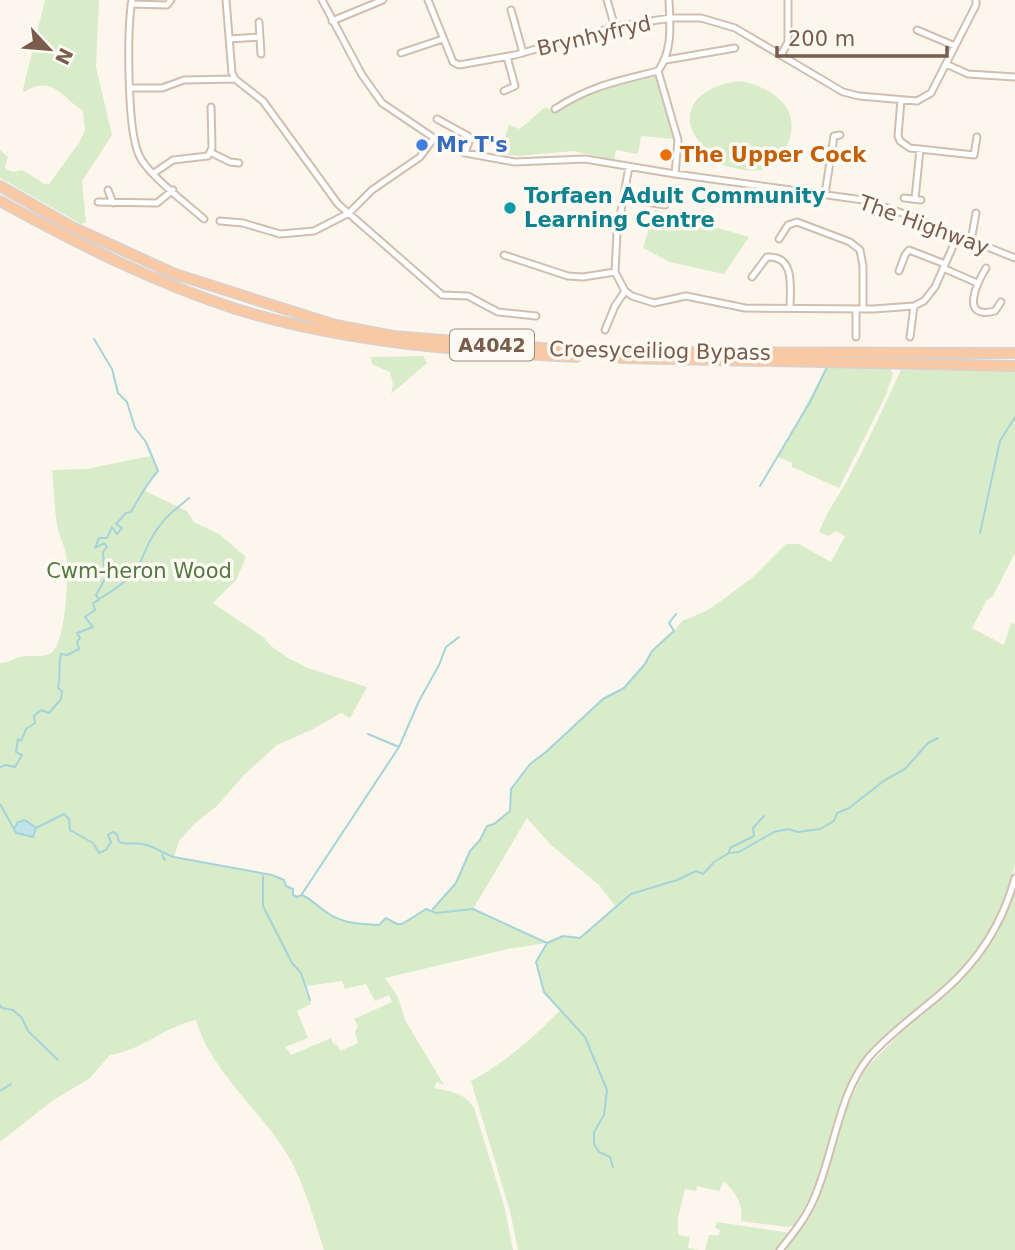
<svg xmlns="http://www.w3.org/2000/svg" width="1015" height="1250" font-family="'DejaVu Sans',sans-serif">
	<rect width="100%" height="100%" fill="#fdf6ec"/>
	<path fill="#d8ecc9" fill-rule="evenodd" d="M45 0H99L96 67 112 135 82 181 86 222 81 224 0 178V150L8 157 5 167C10 173 14 172 22 170L45 184H49L79 143 85 130 83 111C62 97 52 74 24 92L23 89Z
		M658 76 675 139 641 136 638 154 616 150 614 160 574 151 518 156 499 154 509 125 520 129 545 107 556 112 595 89Z
		M740 81C774 87 806 111 785 149 781 156 773 166 765 169 752 174 729 167 716 163L712 160C705 149 691 134 690 122 687 95 719 83 740 81Z
		M655 210 749 237 724 274 670 262 643 248Z
		M423 356 427 363 391 394 393 384 390 372 372 364 371 357Z
		M827 367 890 369 893 374 886 395 839 488 792 467V463L778 457Z
		M901 370 1015 371V553L993 596 987 600 972 628 1004 645 1011 623 1015 624V864C1005 911 981 956 944 987 914 1012 880 1035 858 1068 826 1116 828 1178 794 1225L788 1227 741 1221C743 1202 737 1195 724 1181L719 1191 697 1186 696 1191 685 1189 678 1217V1235L690 1237 688 1248 699 1250H518L510 1211 471 1081C507 1061 531 1040 560 1010L544 992 536 962 546 943 508 949 385 978 398 997 405 1020 444 1085 437 1082 434 1088C451 1092 464 1092 474 1108L504 1205 513 1250H324C314 1219 305 1187 290 1159 264 1113 210 1071 196 1020 163 1027 143 1050 110 1055L90 1078 52 1101 0 1142V663C11 663 11 659 20 657 30 654 41 659 51 653 66 643 69 573 66 555 65 546 60 538 58 529 54 510 54 489 52 470L87 469 150 456 158 471 148 482 145 491 187 511 194 522 219 534 246 557 236 580 213 603 263 637 271 646 288 658 308 668 367 687 350 718 341 713 313 729 277 745 244 775 217 806 193 825 179 841 174 857 272 875 284 880 286 886 293 889V895L297 897 302 895C311 899 316 905 325 911 341 922 358 925 378 925L386 918 397 924H402L426 909 432 911 456 883 470 851 480 840 487 826 494 824 510 811 511 789 530 764 546 752 603 699 625 688 645 664 652 651 674 631 682 621 706 611 721 601 753 577 786 544H799L831 562 845 536 836 531 828 536 819 532C826 513 838 497 848 479 867 443 884 407 901 370ZM527 818 551 845 599 885 615 906 580 938 563 936 547 943 473 909ZM342 981 345 989 366 984 375 1001 389 995 392 1002 354 1019 358 1026 355 1032 358 1043 340 1051 337 1044 334 1045 331 1038 291 1055 285 1047 308 1038 297 1011 311 1004 306 986Z
		M1015 893V1250H786L816 1203 845 1112 865 1069 918 1015 970 971 990 945Z
		M717 1222 790 1233 778 1250H705L709 1235H719L720 1230 715 1228Z"/>
	<path fill="#bfe3e8" stroke="#a5d3da" stroke-width="2" d="M25 820 36 828 33 837 16 833 14 829 18 822Z"/>
	<g fill="none" stroke-linecap="round" stroke-linejoin="round">
		<path stroke="#a5d3da" stroke-width="2" d="M760 486 810 402 827 367
			M980 533 1000 441 1015 417
			M99 599C114 590 132 579 140 563 146 549 151 536 161 524 169 513 179 507 189 498
			M368 734 399 747
			M0 767 6 765 15 767 22 755 16 752 18 739 21 741 26 729 35 723 34 716 41 710 49 713 61 699 62 691 58 688C61 676 58 666 61 654L67 655 79 649 77 642 80 638 77 633 93 627 85 617 95 610 93 603 99 600 96 595 105 579 103 552 107 547 104 543 95 548 99 538H107L112 527 117 534 122 528 116 524 126 513 131 512C139 498 147 483 158 471L146 442 135 428 127 402 118 393 112 369 94 339
			M0 804 14 829
			M36 828 64 814 69 819 70 830 93 843 99 853 106 850 111 842 108 835 113 832 117 834 119 842C129 846 138 841 147 845 157 848 164 854 174 857L272 875 284 880 286 886 293 889V895L297 897 302 895C313 900 319 908 329 914 345 924 361 924 379 925L386 918 397 924H402L426 909 436 913 473 909 547 943 563 936 580 938 631 894 677 880 696 871 703 874 714 862 729 853 739 852 774 832 788 829 798 832 820 829 834 821 837 813 849 808 885 780 905 769 928 743 938 738
			M729 852 730 848 754 836 753 828 764 816
			M162 855 165 860
			M263 876V906L292 963 301 973 310 1000
			M302 894 399 747 419 701 439 665 446 647 459 637
			M433 909 456 883 470 851 480 840 487 826 494 824 510 811 511 789 530 764 546 752 603 699 624 688 645 664 652 651 674 631 669 623 676 614
			M547 943 536 962 544 992 585 1037 607 1090 604 1115 594 1132V1144L599 1152 610 1157 613 1167
			M0 1005 2 1008 13 1010 22 1018 28 1031 58 1060
			M0 1091 11 1084"/>
		<defs>
			<path id="minor" d="M132 0C127 29 127 130 139 155 147 174 187 204 204 219
				M226 0 232 73 235 79 263 101 338 204 442 295 468 296 498 312 536 316
				M322 0 362 75 382 103 434 138 465 153 515 162 585 159 675 174 863 200 905 214 1015 258
				M428 0 453 62 459 65 515 55 615 27 670 18H701L735 28 843 92 859 96 917 101 931 93 976 5V0
				M607 0 615 27
				M669 0C670 25 673 50 658 71L678 140 675 174
				M131 4 167 5 171 0
				M511 10 523 53
				M332 21 383 0
				M259 22 261 54
				M917 30 955 46
				M229 39 260 37
				M401 53 443 39
				M781 55 788 42V0
				M666 60 735 48
				M946 64 968 74 1015 77
				M131 88H162L184 80 235 79
				M504 91 515 86 507 57
				M901 100 898 136 900 141 910 148 974 155 977 137
				M555 109C590 86 618 81 658 71
				M437 119 468 136 470 139 465 153
				M210 152 230 162 239 163
				M629 167 617 233 615 272 625 291 632 296 654 303 686 296 745 308 873 309 914 306 924 301 935 287 958 235
				M154 173 173 160 208 156 212 148 211 107
				M108 190 113 203
				M825 194 834 136 840 135
				M623 198 665 205
				M904 198 921 200
				M915 199 920 149
				M98 202 157 203 173 190
				M220 221 243 223 280 234 314 231 349 213 372 190 420 157 434 138
				M779 239 788 225 797 222 850 242 860 250 863 266V309
				M971 241 976 213
				M504 255 568 276 583 277 615 272
				M943 268 977 283
				M986 268C977 283 959 320 995 311L1001 302
				M899 271 905 255 909 250 945 264
				M752 277 767 257C796 255 790 289 790 308
				M605 330 615 306 625 291
				M856 337V309
				M910 337 914 306
				M780 1250C792 1235 805 1219 813 1201 833 1158 838 1094 869 1057 891 1032 920 1012 945 990 979 960 1003 922 1015 878"/>
			<path id="trunk" d="M0 186 72 227 175 274 335 325 393 336 591 352 1015 353
				M0 201C76 243 153 282 236 309 346 343 462 351 576 357
				M621 358 1015 366"/>
		</defs>
		<use href="#minor" stroke="#d1beb0" stroke-width="9"/>
		<use href="#trunk" stroke="#dad1cd" stroke-width="12"/>
		<use href="#minor" stroke="#fff" stroke-width="5"/>
		<use href="#trunk" stroke="#f9c8a4" stroke-width="9"/>
	</g>
	<circle fill="#3f7fe0" stroke="#fffaf3" stroke-width="2.5" cx="422" cy="145" r="7"/>
	<circle fill="#e8710a" stroke="#fffaf3" stroke-width="2.5" cx="666" cy="155" r="7"/>
	<circle fill="#0f9aa8" stroke="#fffaf3" stroke-width="2.5" cx="510" cy="208" r="7"/>
	<g text-anchor="middle" dominant-baseline="central" stroke-width="7" stroke-linejoin="round" paint-order="stroke">
		<rect fill="#fffaf3" stroke="#a28b7f" stroke-width="2" x="450" y="329.5" width="84" height="31" rx="5"/>
		<g font-size="19" font-weight="bold" fill="#7a5c4d">
			<text x="492" y="345">A4042</text>
		</g>
		<g font-size="21" fill="#7a5c4d" stroke="#fffaf3">
			<text transform="translate(594 36) rotate(-13)">Brynhyfryd</text>
			<text transform="translate(924 225) rotate(20)">The Highway</text>
			<text transform="translate(660 351) rotate(1)">Croesyceiliog Bypass</text>
		</g>
		<g font-size="21" font-weight="bold" fill="#366cbe" stroke="#fffaf3" text-anchor="start">
			<text x="436" y="145">Mr T's</text>
		</g>
		<g font-size="21" font-weight="bold" fill="#c56008" stroke="#fffaf3" text-anchor="start">
			<text x="680" y="155">The Upper Cock</text>
		</g>
		<g font-size="21" font-weight="bold" fill="#0d838f" stroke="#fffaf3" text-anchor="start">
			<text x="524" y="196">Torfaen Adult Community<tspan x="524" dy="24">Learning Centre</tspan></text>
		</g>
		<g font-size="21" fill="#537a41" stroke="#fffaf3">
			<text x="139" y="571">Cwm-heron Wood</text>
		</g>
	</g>
	<g transform="translate(49 49) rotate(116)" stroke="#fffaf3" stroke-width="5" paint-order="stroke">
	<path d="M0-5L12 26L0 18L-12 26Z" fill="#7a5c4d"/>
	<text y="-10" font-size="19" font-weight="bold" text-anchor="middle" fill="#7a5c4d">N</text>
	</g>
	<path d="M777 46v10h170v-10" fill="none" stroke="#7a5c4d" stroke-width="3.5"/>
	<text x="788" y="46" font-size="21" fill="#7a5c4d" stroke="#fffaf3" stroke-width="5" paint-order="stroke">200 m</text>
</svg>
